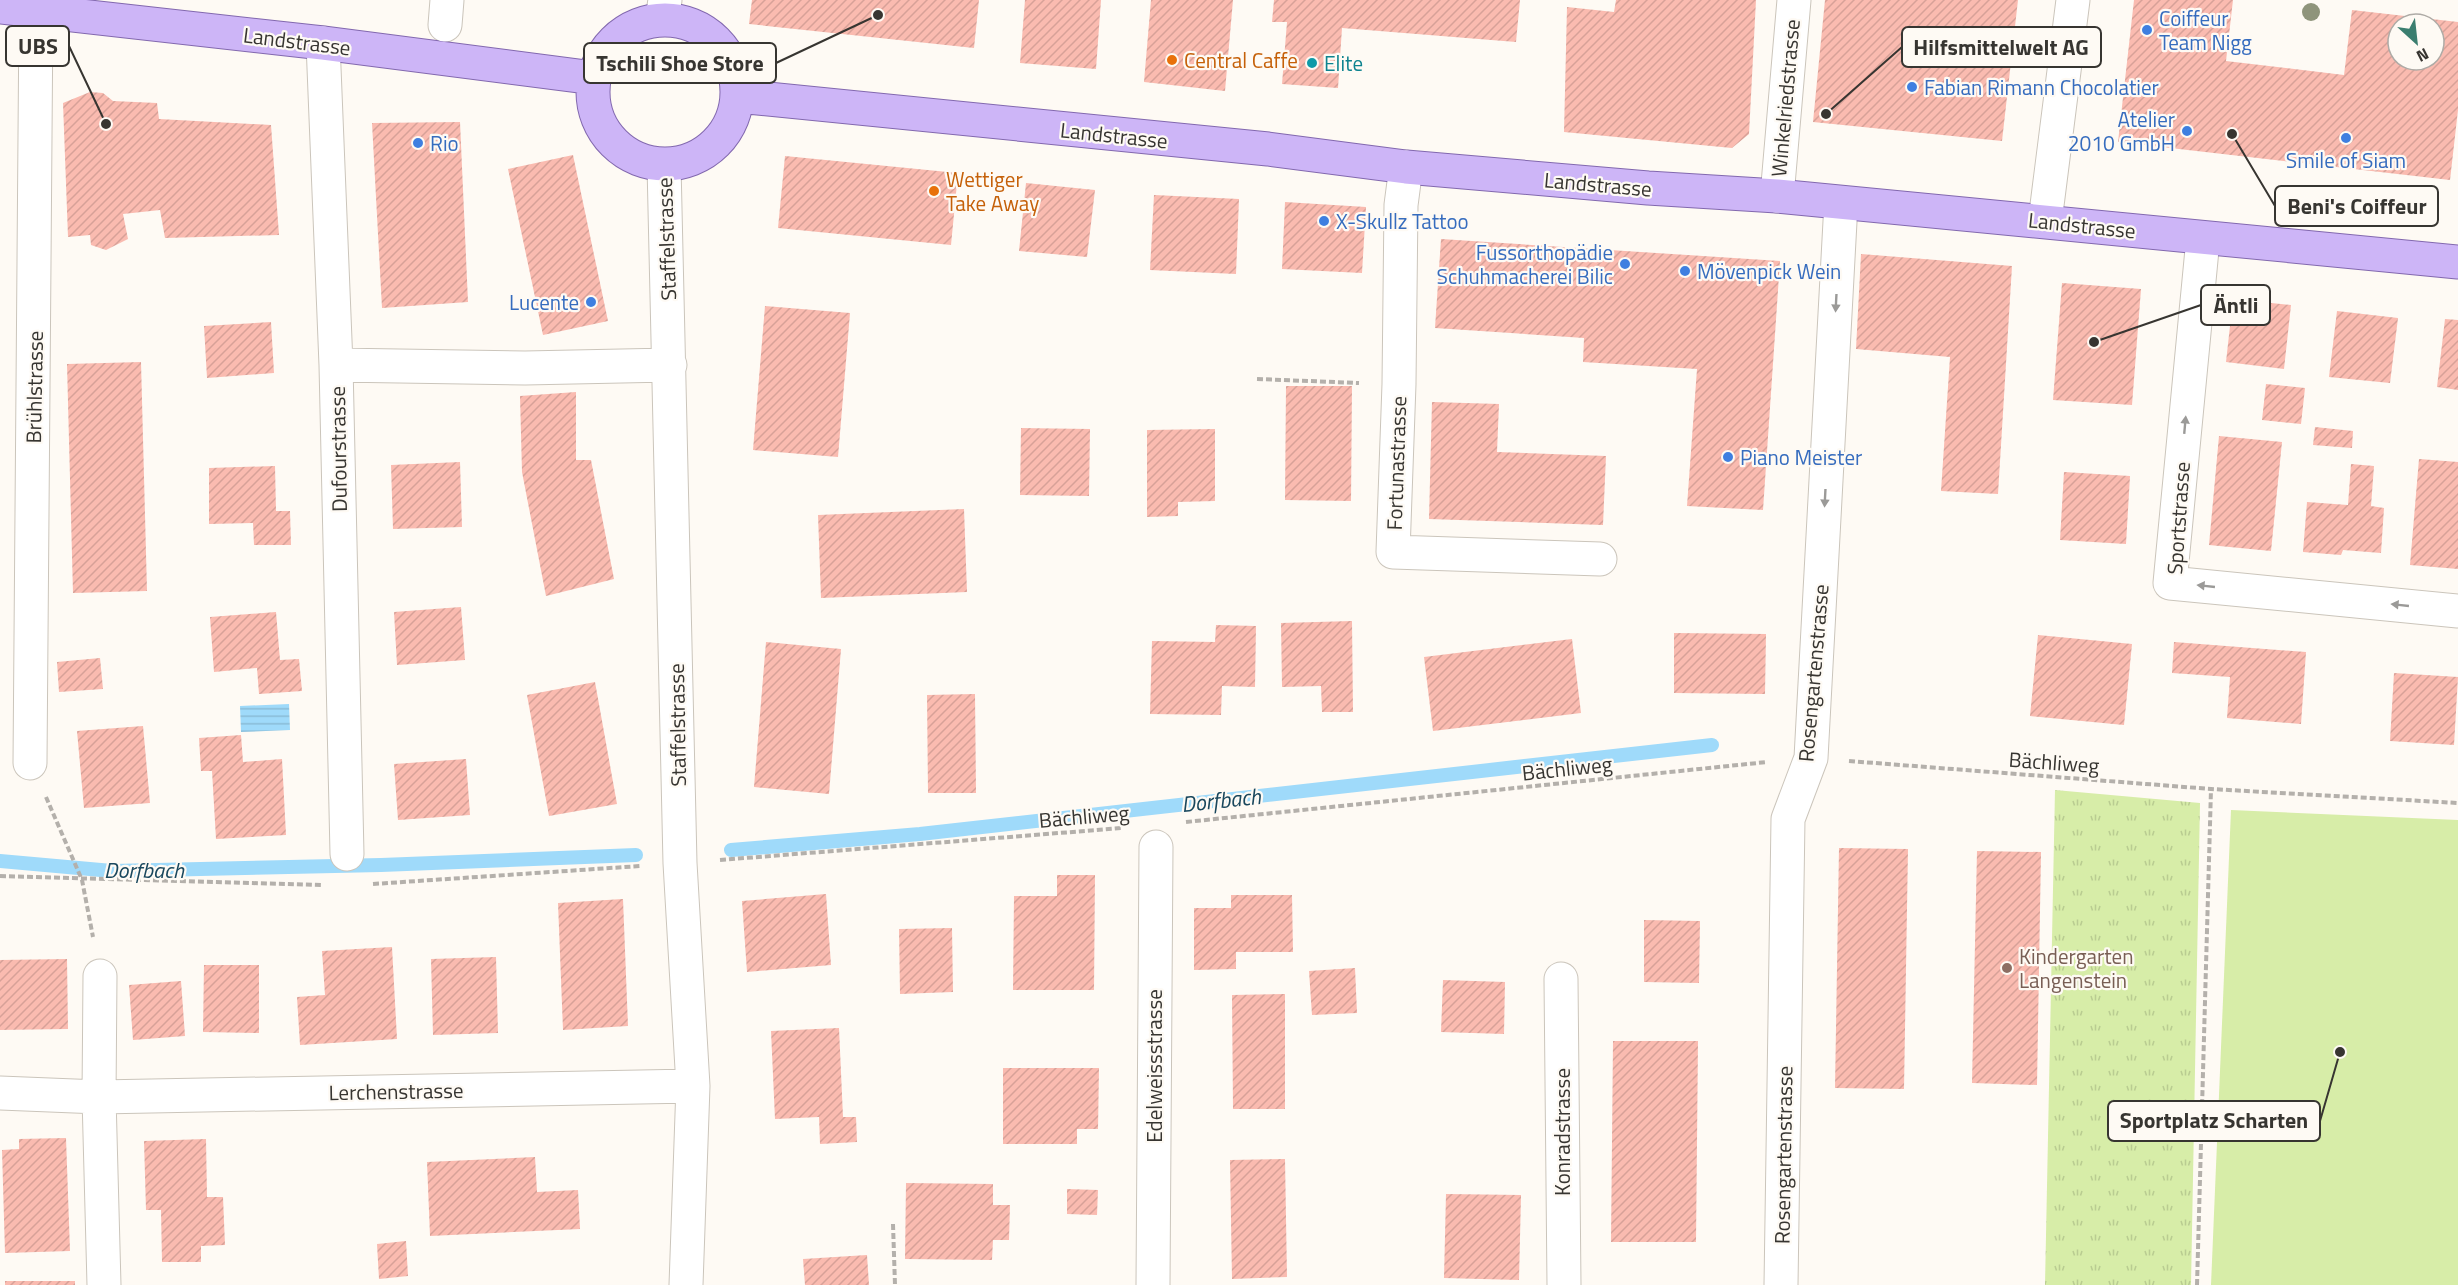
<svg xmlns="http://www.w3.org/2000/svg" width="2458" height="1285" font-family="'Titillium Web',sans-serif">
	<defs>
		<pattern id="park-tufts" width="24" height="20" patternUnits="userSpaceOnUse" patternTransform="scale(1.5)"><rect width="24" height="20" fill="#d7eda8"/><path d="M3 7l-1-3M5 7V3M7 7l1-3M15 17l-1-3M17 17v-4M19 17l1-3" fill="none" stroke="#b9cc91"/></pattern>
		<pattern id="water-rules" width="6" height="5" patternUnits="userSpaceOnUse" patternTransform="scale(1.5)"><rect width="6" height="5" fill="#9fdafa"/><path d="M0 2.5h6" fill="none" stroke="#8abcd7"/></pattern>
		<pattern id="building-hatch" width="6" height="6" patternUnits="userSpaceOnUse" patternTransform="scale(1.5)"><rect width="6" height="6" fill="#fabbb0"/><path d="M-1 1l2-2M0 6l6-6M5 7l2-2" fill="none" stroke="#d7a198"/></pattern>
	</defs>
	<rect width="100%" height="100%" fill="#fefaf4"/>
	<path fill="#d7eda8" d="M2231 810 2458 820V1285H2211Z"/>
	<path fill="url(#park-tufts)" d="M2055 790 2200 803 2191 1285H2045Z"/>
	<path fill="url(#water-rules)" d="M289 704 290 730 241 732 240 706Z"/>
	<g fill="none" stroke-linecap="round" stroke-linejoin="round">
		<path stroke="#9fdafa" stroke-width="14" d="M731 850 920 834 1712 745
			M0 861 112 871 381 865 636 855"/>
	</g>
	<path fill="url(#building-hatch)" fill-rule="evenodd" d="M752 0H979L974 48 749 24Z
		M1025 0H1101L1096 69 1020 63Z
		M1151 0H1233L1225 91 1144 82Z
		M1274 0H1520L1516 42 1342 28 1338 88 1282 84 1287 22H1272Z
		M1616 0H1756L1749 134 1732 148 1564 132 1567 7 1614 12Z
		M1825 0H2018L2002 141 1813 122Z
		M2134 0H2233L2226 61 2344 75 2352 10 2458 22V110L2450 180 2118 142ZM2398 24H2434V60H2398Z
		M90 92 103 93 113 101 157 103 159 119 271 125 279 235 165 238 160 210 123 214 128 239 106 250 91 245 90 235 68 237 63 103Z
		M460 122 468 302 382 308 372 123Z
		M573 155 608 321 543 335 508 169Z
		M785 156 958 173 951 245 778 228Z
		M1026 183 1095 190 1087 257 1019 251Z
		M1154 195 1239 199 1236 274 1150 270Z
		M1285 202 1366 207 1362 273 1282 269Z
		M1441 239 1780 261 1763 510 1687 506 1697 369 1583 362 1584 338 1435 328Z
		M1861 254 2012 266 1998 494 1941 491 1950 357 1856 349Z
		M2062 283 2141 289 2132 405 2053 400Z
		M2233 299 2291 305 2284 369 2226 362Z
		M765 306 850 313 838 457 753 450Z
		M2337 311 2398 318 2390 383 2329 377Z
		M2445 319 2458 320V390L2437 387Z
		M271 322 274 373 207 378 204 326Z
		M141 362 147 591 73 593 67 364Z
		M2266 384 2305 388 2301 424 2262 420Z
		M1286 386H1352L1351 501 1285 500Z
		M576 392V460H591L614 579 546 596 522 472 520 396Z
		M1432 402 1499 404 1497 452 1606 456 1603 525 1429 519Z
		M2315 427 2353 431 2352 448 2313 445Z
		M1021 428 1090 429 1089 496 1020 495Z
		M1215 429V501L1178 502V516L1147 517V430Z
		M2219 436 2282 442 2271 551 2209 545Z
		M2419 459 2458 462V569L2410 565Z
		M460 462 462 527 393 529 391 465Z
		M2351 464 2374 466 2371 506 2384 508 2381 553 2343 550 2341 555 2303 552 2307 502 2348 505Z
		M275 466 276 511H290L291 545H254L253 523 209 524V468Z
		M2064 472 2130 476 2126 544 2060 540Z
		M964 509 967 592 821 598 818 515Z
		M461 607 465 660 397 665 394 612Z
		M276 612 280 660 299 659 302 691 259 694 257 668 214 672 210 617Z
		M1352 621 1353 712H1322L1321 686 1282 687 1281 623Z
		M1216 625 1256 626 1255 687 1222 686 1221 715 1150 714 1152 641 1215 642Z
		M1674 633 1766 634 1765 694 1674 693Z
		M2038 635 2132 644 2124 725 2030 716Z
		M1572 639 1581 713 1433 731 1424 657Z
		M766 642 841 649 829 794 754 787Z
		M2174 642 2306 652 2301 724 2227 718 2230 677 2172 673Z
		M100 658 103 689 59 692 57 662Z
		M2394 673 2458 677 2454 745 2390 741Z
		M595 682 617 804 549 816 527 695Z
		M975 694 976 793H928L927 695Z
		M143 726 150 803 84 808 77 731Z
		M241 735 243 762 282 759 286 835 216 839 212 771H201L199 738Z
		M466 759 470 815 398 820 394 764Z
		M1839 848 1908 849 1904 1089 1835 1088Z
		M1977 851 2041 852 2037 1085 1972 1083Z
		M1057 875H1095L1094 990H1013L1014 896H1057Z
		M826 894 831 965 747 972 742 901Z
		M1231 895H1292L1293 952H1236V969L1194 970V908H1231Z
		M623 899 628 1026 563 1030 558 903Z
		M1644 920 1700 921 1699 983 1644 982Z
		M952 928 953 992 900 994 899 929Z
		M392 947 397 1039 300 1045 297 997 325 995 322 951Z
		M496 957 498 1033 433 1035 431 959Z
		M67 959 68 1029 0 1030V960Z
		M204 965H259V1033L203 1032Z
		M1355 968 1357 1013 1312 1015 1309 971Z
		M1443 980 1505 982 1504 1034 1441 1032Z
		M181 981 185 1036 133 1040 129 985Z
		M1285 994V1109H1233L1232 995Z
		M839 1028 843 1117H856L857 1142 820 1144 819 1117 775 1119 771 1031Z
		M1613 1041H1698L1696 1242H1611Z
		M1003 1068H1099L1098 1129H1077V1144H1003Z
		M66 1138 70 1251 5 1253 2 1150 19 1149V1139Z
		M206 1139 207 1197H223L225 1245 201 1246V1262H162L161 1210H146L144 1141Z
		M535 1157 537 1192 578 1190 580 1229 430 1236 427 1162Z
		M1285 1159 1287 1277 1232 1279 1230 1160Z
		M906 1183 993 1184V1205H1010L1009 1240H993L992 1260 905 1259Z
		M1067 1189 1098 1190 1097 1215 1067 1214Z
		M1446 1194 1521 1195 1519 1280 1444 1278Z
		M406 1241 408 1276 379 1279 377 1244Z
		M867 1255 869 1285H805L803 1259Z
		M5 1281H75V1285H5Z"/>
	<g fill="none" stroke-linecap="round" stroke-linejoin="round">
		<defs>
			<path id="minor" d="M662 19 665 0
				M445 25 447 0
				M323 43 336 365 347 854
				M664 165 680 863 693 1086 686 1285
				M1406 167 1401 205 1399 384 1393 552 1600 559
				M1777 196 1794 0
				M2045 221 2073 0
				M2203 239 2170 583 2458 611
				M336 365 525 368 670 365
				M30 763 36 11
				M100 976 99 1097 104 1285
				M1561 979 1564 1285
				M0 1093 99 1097 693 1086
				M1153 1285 1156 847
				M1781 1285 1788 819 1811 758 1841 203"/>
			<path id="major" d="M0 7 323 43 594 78
				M593 92a72 72 0 1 1 144 0a72 72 0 1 1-144 0Z
				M738 96 1268 149 1406 167 1648 188 1777 196 2458 262"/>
		</defs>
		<use href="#minor" stroke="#cbc5bb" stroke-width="35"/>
		<use href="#major" stroke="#8268ae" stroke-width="35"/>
		<path stroke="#b4b0ab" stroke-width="4" stroke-dasharray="6 3" stroke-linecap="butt" d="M1257 379 1359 383
			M1849 761 2211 789 2458 803
			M46 797 82 880 93 937
			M1186 822 1767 762
			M720 860 1122 828
			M0 876 323 885
			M373 884 640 866
			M893 1224 895 1285
			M2197 1285 2211 789"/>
		<use href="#minor" stroke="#fff" stroke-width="33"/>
		<use href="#major" stroke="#cdb5f7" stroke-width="33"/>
	</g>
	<circle fill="#8f947b" cx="2311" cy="12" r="9"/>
	<defs><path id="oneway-solid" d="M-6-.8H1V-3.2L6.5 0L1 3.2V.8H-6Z" transform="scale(1.5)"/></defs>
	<g fill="#9b9a98">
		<use href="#oneway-solid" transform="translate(1836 303) rotate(93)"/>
		<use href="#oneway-solid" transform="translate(2185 425) rotate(-85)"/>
		<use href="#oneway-solid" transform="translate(1825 498) rotate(93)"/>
		<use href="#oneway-solid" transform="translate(2206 586) rotate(-174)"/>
		<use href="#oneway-solid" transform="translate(2400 605) rotate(-174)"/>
	</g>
	<g fill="#3f7fe0" stroke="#fefaf4" stroke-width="2">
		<circle cx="2147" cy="30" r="6"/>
		<circle cx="1912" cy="87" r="6"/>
		<circle cx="2187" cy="131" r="6"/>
		<circle cx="2346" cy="138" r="6"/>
		<circle cx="418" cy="143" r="6"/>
		<circle cx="1324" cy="221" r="6"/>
		<circle cx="1625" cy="264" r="6"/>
		<circle cx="1685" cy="271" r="6"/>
		<circle cx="591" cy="302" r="6"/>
		<circle cx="1728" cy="457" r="6"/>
	</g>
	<g fill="#e8710a" stroke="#fefaf4" stroke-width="2">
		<circle cx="1172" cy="60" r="6"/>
		<circle cx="934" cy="191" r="6"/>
	</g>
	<circle fill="#0f9aa8" stroke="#fefaf4" stroke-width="2" cx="1312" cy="63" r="6"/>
	<circle fill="#8d6e63" stroke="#fefaf4" stroke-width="2" cx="2007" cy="968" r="6"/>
	<g text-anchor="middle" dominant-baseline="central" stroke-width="4.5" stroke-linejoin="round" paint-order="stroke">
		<g font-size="21" fill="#366cbe" stroke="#fefaf4" text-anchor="start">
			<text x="2159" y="18">Coiffeur<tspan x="2159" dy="24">Team Nigg</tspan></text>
			<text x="1924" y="87">Fabian Rimann Chocolatier</text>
			<text x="2175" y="119" text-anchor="end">Atelier<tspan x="2175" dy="24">2010 GmbH</tspan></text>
			<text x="430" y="143">Rio</text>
			<text x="2346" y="160" text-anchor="middle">Smile of Siam</text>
			<text x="1336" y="221">X-Skullz Tattoo</text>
			<text x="1613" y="252" text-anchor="end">Fussorthopädie<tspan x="1613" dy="24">Schuhmacherei Bilic</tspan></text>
			<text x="1697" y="271">Mövenpick Wein</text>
			<text x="579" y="302" text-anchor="end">Lucente</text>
			<text x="1740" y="457">Piano Meister</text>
		</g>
		<g font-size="21" fill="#373531" stroke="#fefaf4">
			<text transform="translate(297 41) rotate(7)">Landstrasse</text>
			<text transform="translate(1785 98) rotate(-85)">Winkelriedstrasse</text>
			<text transform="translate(1114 135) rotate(6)">Landstrasse</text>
			<text transform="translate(1598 184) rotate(5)">Landstrasse</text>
			<text transform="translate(2082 225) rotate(6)">Landstrasse</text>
			<text transform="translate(666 239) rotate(-92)">Staffelstrasse</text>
			<text transform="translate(34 387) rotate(-89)">Brühlstrasse</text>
			<text transform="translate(338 449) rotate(-91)">Dufourstrasse</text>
			<text transform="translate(1396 463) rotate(-88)">Fortunastrasse</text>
			<text transform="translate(2178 518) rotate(-86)">Sportstrasse</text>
			<text transform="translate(1813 673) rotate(-85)">Rosengartenstrasse</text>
			<text transform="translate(677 725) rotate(-91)">Staffelstrasse</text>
			<text transform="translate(2054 762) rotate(4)">Bächliweg</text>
			<text transform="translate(1567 768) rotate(-6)">Bächliweg</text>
			<text transform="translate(1084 816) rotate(-5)">Bächliweg</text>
			<text transform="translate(1154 1066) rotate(-90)">Edelweissstrasse</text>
			<text transform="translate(396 1091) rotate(-1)">Lerchenstrasse</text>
			<text transform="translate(1562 1132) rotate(-90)">Konradstrasse</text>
			<text transform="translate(1783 1155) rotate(-89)">Rosengartenstrasse</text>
		</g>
		<g font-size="21" fill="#c56008" stroke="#fefaf4" text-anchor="start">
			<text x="1184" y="60">Central Caffe</text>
			<text x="946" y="179">Wettiger<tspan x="946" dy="24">Take Away</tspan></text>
		</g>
		<g font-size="21" fill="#0d838f" stroke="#fefaf4" text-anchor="start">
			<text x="1324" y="63">Elite</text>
		</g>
		<g font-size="21" fill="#785e54" stroke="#fefaf4" text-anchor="start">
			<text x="2019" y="956">Kindergarten<tspan x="2019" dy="24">Langenstein</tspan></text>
		</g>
		<g font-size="22" font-style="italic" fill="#19475d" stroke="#fefaf4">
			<text transform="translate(1221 800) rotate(-6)">Dorfbach</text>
			<text x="144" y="870">Dorfbach</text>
		</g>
	</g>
	<path fill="none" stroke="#373531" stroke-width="2" d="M106 124L69 46M1826 114L1902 47M878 15L776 63M2232 134L2275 206M2094 342L2201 305M2340 1052L2320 1121"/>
	<g fill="#373531" stroke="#fefaf4" stroke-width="2">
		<circle cx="106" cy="124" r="6"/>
		<circle cx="1826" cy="114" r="6"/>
		<circle cx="878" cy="15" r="6"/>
		<circle cx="2232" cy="134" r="6"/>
		<circle cx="2094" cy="342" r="6"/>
		<circle cx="2340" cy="1052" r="6"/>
	</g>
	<g fill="#fefaf4" stroke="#373531" stroke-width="2">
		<rect x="6" y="26" width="63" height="40" rx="6"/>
		<rect x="1902" y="27" width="199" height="40" rx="6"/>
		<rect x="584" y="43" width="192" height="40" rx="6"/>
		<rect x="2275" y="186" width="163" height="40" rx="6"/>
		<rect x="2201" y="285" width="69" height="40" rx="6"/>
		<rect x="2108" y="1101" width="212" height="40" rx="6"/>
	</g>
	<g font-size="22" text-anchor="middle" font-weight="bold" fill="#373531">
		<text x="38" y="54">UBS</text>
		<text x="2001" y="55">Hilfsmittelwelt AG</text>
		<text x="680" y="71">Tschili Shoe Store</text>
		<text x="2357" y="214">Beni's Coiffeur</text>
		<text x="2236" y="313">Äntli</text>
		<text x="2214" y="1128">Sportplatz Scharten</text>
	</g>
	<g transform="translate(2416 42) rotate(153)"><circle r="28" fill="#fefaf4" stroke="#aeaba6" stroke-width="1.5"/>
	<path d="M0-4.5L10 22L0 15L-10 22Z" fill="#3b7e6f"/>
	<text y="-9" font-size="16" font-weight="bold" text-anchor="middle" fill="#373531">N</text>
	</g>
</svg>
